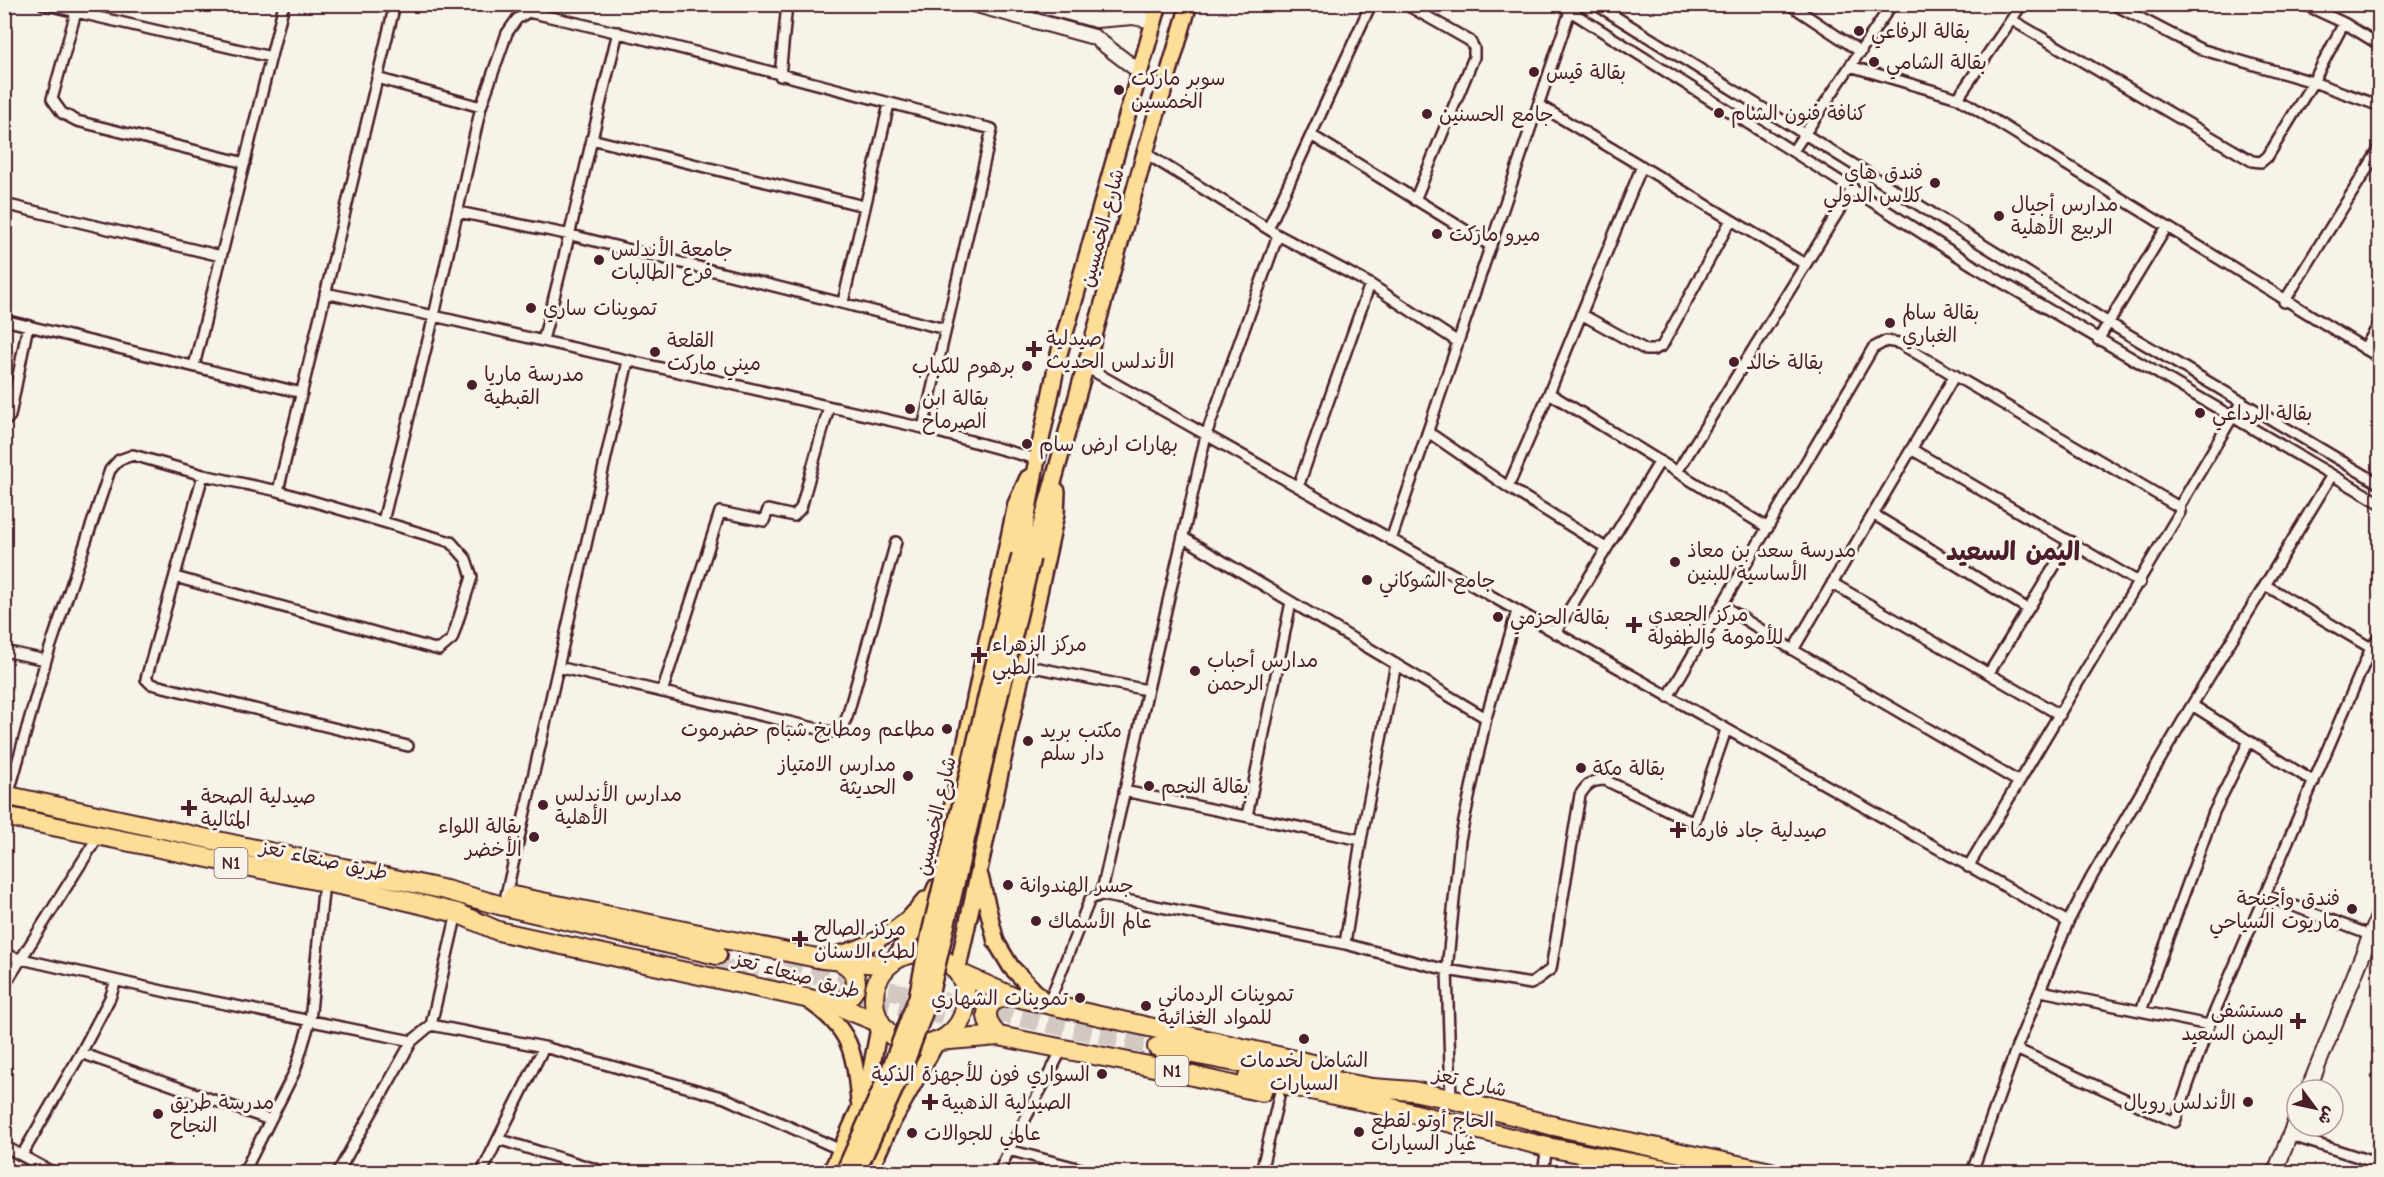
<svg xmlns="http://www.w3.org/2000/svg" width="2384" height="1177" font-family="'Comic Neue','Playpen Sans Arabic',sans-serif">
	<rect width="100%" height="100%" fill="#f7f3e8"/>
	<filter id="ink" filterUnits="userSpaceOnUse"><feTurbulence type="fractalNoise" baseFrequency=".0167" numOctaves="2"/><feDisplacementMap in="SourceGraphic" scale="12" xChannelSelector="R" yChannelSelector="G"/><feConvolveMatrix kernelMatrix="1 2 1 2 8 2 1 2 1" color-interpolation-filters="sRGB"/></filter>
	<g filter="url(#ink)">
		<g fill="none" stroke-linecap="round" stroke-linejoin="round">
			<path stroke="#7f8aaa" stroke-width="3" d="M2370 4 2380 9"/>
			<path stroke="#d4c9c2" stroke-width="18" stroke-dasharray="18 9" stroke-linecap="butt" d="M714 966 1002 1029
				M783 969 923 997 1157 1047"/>
			<defs>
				<path id="street" d="M43 4 76 12
					M1405 4 1470 41 1474 48V57L1415 200
					M1559 4 1974 266 2380 503
					M1595 4 2109 323 2380 484
					M1789 4 1861 52
					M2113 4 2200 49 2313 82 2380 106
					M2303 4 2344 23 2380 45
					M2012 20 2252 161 2261 162 2268 156 2313 82 2344 23
					M1850 66 1958 98 2380 358
					M780 76 787 4
					M377 78 481 107
					M1958 98 2022 4
					M1539 105 1805 264
					M1311 135 1491 246
					M591 139 864 206
					M1793 151 1892 4
					M1145 153 1278 235 1370 284 1458 342
					M245 163 77 121 62 113 52 99 76 12 271 57
					M4 204 221 256
					M458 212 571 235 945 329
					M1268 229 1371 4
					M325 293 434 316 923 428 1037 459
					M843 302 889 104
					M2284 302 2380 148
					M1581 314 1646 350H1653L1662 346 1731 220
					M4 320 302 393
					M543 340C570 238 592 135 618 32
					M2098 340 2166 228
					M2364 349 2380 323
					M194 366 284 4
					M1086 367 2068 922
					M1549 393 1768 528
					M4 422 10 416 28 325
					M1428 432 1508 487 1606 548
					M1911 449 2140 583
					M1677 472 1853 188
					M203 475 146 679 151 684 408 746
					M1298 487 1370 284
					M1508 487 1549 393 1642 166
					M278 491 395 4
					M2179 507 2242 401
					M1873 514 2028 609
					M383 521 434 316 481 107 507 33 517 19 528 12C684 46 837 91 992 129L923 428
					M1184 538 1486 718
					M1391 540 1570 11
					M1832 583 2060 715
					M1722 605 1793 650 2019 782
					M1555 633 1660 461
					M2371 648 2380 636
					M1793 650 1955 375
					M4 651 46 660
					M1024 665 1147 690
					M558 667 831 732C839 730 844 725 847 717L896 542
					M1989 673 2070 541
					M662 692 720 512 764 521 768 510 794 516 801 508 829 407
					M1668 697 1873 348 1886 341 1899 343 2179 507 2180 512 1968 867
					M2192 705 2314 782
					M1124 791 1361 840
					M8 796 46 660 110 470 119 460 133 455 203 475 278 491 451 542 466 559 472 577 452 639 439 650 175 577
					M1247 816 1291 602
					M506 895 628 361
					M1101 895 1206 435 1278 235
					M2265 895 2370 935
					M1345 944 1361 840 1396 664
					M4 955 180 995 412 1041
					M4 986 99 835
					M2041 991 2209 1025
					M1048 1005 1090 899 1101 895 1345 944 1447 970 1531 984 1551 969 1580 795C1587 784 1592 780 1605 780L1694 823 1726 730
					M2141 1011 2214 812 2249 741
					M431 1025 544 1047 498 1139
					M544 1047 725 1098 841 1150
					M2016 1049 2175 1122 2209 1025 2371 648 2265 585
					M81 1053 270 1120
					M1451 1099 1447 970 1460 840 1486 718 1517 611
					M2289 1135 2380 1164
					M4 1146 52 1172
					M1009 1150 1058 1057 1060 1048
					M22 1155 81 1053 110 998 116 981
					M244 1172 295 1071 310 1021 324 882
					M338 1172 412 1041 431 1025 457 913
					M482 1172 498 1139 605 1172
					M999 1172 1009 1150 1081 1169
					M1261 1172 1279 1096
					M1543 1172 1547 1147
					M1972 1172 2016 1049 2068 922 2091 878 2192 705 2332 475"/>
				<path id="secondary" d="M973 4 1094 37 1140 72
					M1036 4 1096 20 1133 17 1154 21
					M2308 1090 2380 912
					M2275 1172 2297 1117"/>
				<path id="primary" d="M1020 555 1037 459 1059 354 1159 4
					M1032 558 1145 153 1189 4
					M949 822 1016 504 1028 478
					M980 876 996 942 1011 967 1048 1005
					M829 957C867 948 902 932 925 900
					M889 965C911 937 923 920 936 887
					M957 972 1056 514 1057 491
					M808 1000C852 1030 854 1051 859 1101
					M831 1172 860 1107 870 1075 880 1023
					M869 1172 890 1126 937 1041"/>
				<path id="highway" d="M4 795 446 890 499 905 717 955
					M4 816 354 888 457 913 498 931 833 1004 880 1023
					M513 896 822 959 889 965
					M874 999a46 46 0 1 1 92 0a46 46 0 1 1-92 0Z
					M957 972 1011 996 1331 1068
					M833 1004C860 998 864 974 840 961
					M999 1036C988 1027 980 1009 996 1000 1000 998 1007 997 1011 996
					M937 1041 999 1036 1154 1067 1262 1092
					M1157 1047 1372 1088 1413 1091 1451 1099 1554 1126 1771 1172
					M1248 1077 1368 1102 1547 1147 1680 1172"/>
			</defs>
			<use href="#street" stroke="#4a1f2b" stroke-width="14"/>
			<use href="#secondary" stroke="#4a1f2b" stroke-width="18"/>
			<use href="#primary" stroke="#4a1f2b" stroke-width="20"/>
			<use href="#highway" stroke="#4a1f2b" stroke-width="22"/>
			<use href="#street" stroke="#f7f3e8" stroke-width="9"/>
			<use href="#secondary" stroke="#f7f3e8" stroke-width="14"/>
			<use href="#primary" stroke="#fedd96" stroke-width="15"/>
			<use href="#highway" stroke="#fedd96" stroke-width="18"/>
			<defs>
				<path id="primary-bridge" d="M844 1172 890 1069 917 997 930 933 1020 555
					M857 1172 902 1073 929 1000 1032 558"/>
			</defs>
			<use href="#primary-bridge" stroke="#4a1f2b" stroke-width="20" stroke-linecap="butt"/>
			<use href="#primary-bridge" stroke="#fedd96" stroke-width="15"/>
		</g>
	</g>
	<g fill="#4a1f2b" stroke="#f7f3e8" stroke-width="2">
		<circle cx="1859" cy="31" r="6"/>
		<circle cx="1874" cy="62" r="6"/>
		<circle cx="1534" cy="72" r="6"/>
		<circle cx="1119" cy="90" r="6"/>
		<circle cx="1719" cy="113" r="6"/>
		<circle cx="1427" cy="114" r="6"/>
		<circle cx="1935" cy="183" r="6"/>
		<circle cx="1999" cy="216" r="6"/>
		<circle cx="1437" cy="234" r="6"/>
		<circle cx="599" cy="260" r="6"/>
		<circle cx="531" cy="308" r="6"/>
		<circle cx="1890" cy="323" r="6"/>
		<path d="M1031 340h6v6h6v6h-6v6h-6v-6h-6v-6h6z"/>
		<circle cx="655" cy="352" r="6"/>
		<circle cx="1734" cy="362" r="6"/>
		<circle cx="1027" cy="366" r="6"/>
		<circle cx="472" cy="385" r="6"/>
		<circle cx="910" cy="409" r="6"/>
		<circle cx="2200" cy="413" r="6"/>
		<circle cx="1027" cy="444" r="6"/>
		<circle cx="1675" cy="562" r="6"/>
		<circle cx="1367" cy="580" r="6"/>
		<circle cx="1498" cy="617" r="6"/>
		<path d="M1631 616h6v6h6v6h-6v6h-6v-6h-6v-6h6z"/>
		<path d="M976 646h6v6h6v6h-6v6h-6v-6h-6v-6h6z"/>
		<circle cx="1195" cy="671" r="6"/>
		<circle cx="947" cy="729" r="6"/>
		<circle cx="1028" cy="741" r="6"/>
		<circle cx="1581" cy="768" r="6"/>
		<circle cx="908" cy="776" r="6"/>
		<circle cx="1149" cy="786" r="6"/>
		<circle cx="543" cy="805" r="6"/>
		<path d="M186 799h6v6h6v6h-6v6h-6v-6h-6v-6h6z"/>
		<path d="M1675 821h6v6h6v6h-6v6h-6v-6h-6v-6h6z"/>
		<circle cx="534" cy="837" r="6"/>
		<circle cx="1008" cy="885" r="6"/>
		<circle cx="2352" cy="909" r="6"/>
		<circle cx="1036" cy="921" r="6"/>
		<path d="M797 930h6v6h6v6h-6v6h-6v-6h-6v-6h6z"/>
		<circle cx="1080" cy="998" r="6"/>
		<circle cx="1146" cy="1006" r="6"/>
		<path d="M2295 1012h6v6h6v6h-6v6h-6v-6h-6v-6h6z"/>
		<circle cx="1304" cy="1039" r="6"/>
		<circle cx="1102" cy="1074" r="6"/>
		<path d="M927 1093h6v6h6v6h-6v6h-6v-6h-6v-6h6z"/>
		<circle cx="2248" cy="1102" r="6"/>
		<circle cx="158" cy="1114" r="6"/>
		<circle cx="1359" cy="1132" r="6"/>
		<circle cx="912" cy="1133" r="6"/>
	</g>
	<g text-anchor="middle" dominant-baseline="central" stroke-width="6" stroke-linejoin="round" paint-order="stroke">
		<g fill="#f7f3e8" stroke="#7e5f64" stroke-width="1.5">
			<rect x="214.5" y="848" width="33" height="30" rx="4.5"/>
			<rect x="1155.5" y="1056" width="33" height="30" rx="4.5"/>
		</g>
		<g font-size="18" font-weight="bold" fill="#4a1f2b">
			<text x="231" y="863">N1</text>
			<text x="1172" y="1071">N1</text>
		</g>
		<g font-size="20" fill="#4a1f2b" stroke="#f7f3e8" text-anchor="start">
			<text x="1871" y="31">بقالة الرفاعي</text>
			<text x="1886" y="62">بقالة الشامي</text>
			<text x="1546" y="72">بقالة قيس</text>
			<text x="1131" y="78">سوبر ماركت<tspan x="1131" dy="23">الخمسين</tspan></text>
			<text x="1731" y="113">كنافة فنون الشام</text>
			<text x="1439" y="114">جامع الحسنين</text>
			<text x="1923" y="172" text-anchor="end">فندق هاي<tspan x="1923" dy="23">كلاس الدولي</tspan></text>
			<text x="2011" y="204">مدارس أجيال<tspan x="2011" dy="23">الربيع الأهلية</tspan></text>
			<text x="1449" y="234">ميرو ماركت</text>
			<text x="611" y="249">جامعة الأندلس<tspan x="611" dy="23">فرع الطالبات</tspan></text>
			<text x="543" y="308">تموينات ساري</text>
			<text x="1902" y="312">بقالة سالم<tspan x="1902" dy="23">الغباري</tspan></text>
			<text x="1046" y="338">صيدلية<tspan x="1046" dy="23">الأندلس الحديث</tspan></text>
			<text x="667" y="340">القلعة<tspan x="667" dy="23">ميني ماركت</tspan></text>
			<text x="1746" y="362">بقالة خالد</text>
			<text x="1015" y="366" text-anchor="end">برهوم للكباب</text>
			<text x="484" y="374">مدرسة ماريا<tspan x="484" dy="23">القبطية</tspan></text>
			<text x="922" y="398">بقالة ابن<tspan x="922" dy="23">الصرماح</tspan></text>
			<text x="2212" y="413">بقالة الرداعي</text>
			<text x="1039" y="444">بهارات ارض سام</text>
			<text x="1687" y="550">مدرسة سعد بن معاذ<tspan x="1687" dy="23">الأساسية للبنين</tspan></text>
			<text x="1379" y="580">جامع الشوكاني</text>
			<text x="1648" y="614">مركز الجعدي<tspan x="1648" dy="23">للأمومة والطفولة</tspan></text>
			<text x="1510" y="617">بقالة الحزمي</text>
			<text x="992" y="644">مركز الزهراء<tspan x="992" dy="23">الطبي</tspan></text>
			<text x="1207" y="660">مدارس أحباب<tspan x="1207" dy="23">الرحمن</tspan></text>
			<text x="935" y="729" text-anchor="end">مطاعم ومطابخ شبام حضرموت</text>
			<text x="1040" y="730">مكتب بريد<tspan x="1040" dy="23">دار سلم</tspan></text>
			<text x="896" y="764" text-anchor="end">مدارس الامتياز<tspan x="896" dy="23">الحديثة</tspan></text>
			<text x="1593" y="768">بقالة مكة</text>
			<text x="1161" y="786">بقالة النجم</text>
			<text x="555" y="794">مدارس الأندلس<tspan x="555" dy="23">الأهلية</tspan></text>
			<text x="201" y="796">صيدلية الصحة<tspan x="201" dy="23">المثالية</tspan></text>
			<text x="522" y="826" text-anchor="end">بقالة اللواء<tspan x="522" dy="23">الأخضر</tspan></text>
			<text x="1690" y="830">صيدلية جاد فارما</text>
			<text x="1020" y="885">جسر الهندوانة</text>
			<text x="2340" y="898" text-anchor="end">فندق وأجنحة<tspan x="2340" dy="23">ماريوت السياحي</tspan></text>
			<text x="1048" y="921">عالم الأسماك</text>
			<text x="814" y="928">مركز الصالح<tspan x="814" dy="23">لطب الاسنان</tspan></text>
			<text x="1158" y="994">تموينات الردماني<tspan x="1158" dy="23">للمواد الغذائية</tspan></text>
			<text x="1068" y="998" text-anchor="end">تموينات الشهاري</text>
			<text x="2284" y="1010" text-anchor="end">مستشفى<tspan x="2284" dy="23">اليمن السعيد</tspan></text>
			<text x="1304" y="1060" text-anchor="middle">الشامل لخدمات<tspan x="1304" dy="23">السيارات</tspan></text>
			<text x="1090" y="1074" text-anchor="end">السواري فون للأجهزة الذكية</text>
			<text x="170" y="1102">مدرسة طريق<tspan x="170" dy="23">النجاح</tspan></text>
			<text x="942" y="1102">الصيدلية الذهبية</text>
			<text x="2236" y="1102" text-anchor="end">الأندلس رويال</text>
			<text x="1371" y="1120">الحاج أوتو لقطع<tspan x="1371" dy="23">غيار السيارات</tspan></text>
			<text x="924" y="1133">عالمي للجوالات</text>
		</g>
		<g font-size="20" fill="#4a1f2b" stroke="#f7f3e8">
			<text transform="translate(1102 228) rotate(-75)">شارع الخمسين</text>
			<text transform="translate(936 816) rotate(-77)">شارع الخمسين</text>
			<text transform="translate(324 860) rotate(12)">طريق صنعاء تعز</text>
			<text transform="translate(797 975) rotate(15)">طريق صنعاء تعز</text>
			<text transform="translate(1470 1082) rotate(13)">شارع تعز</text>
		</g>
		<g font-size="26" font-weight="bold" fill="#4a1f2b" stroke="#f7f3e8">
			<text x="2013" y="552">اليمن السعيد</text>
		</g>
	</g>
	<rect width="2384" height="1177" fill="none" stroke="#f7f3e8" stroke-width="24"/>
	<rect x="12" y="12" width="2360" height="1153" fill="none" stroke="#4a1f2b" stroke-width="2" filter="url(#ink)"/>
	<g transform="translate(2315 1108) rotate(123)"><circle r="28" fill="#f7f3e8" stroke="#b29e9c" stroke-width="1.5"/>
	<path d="M0-4.5L10 22L0 15L-10 22Z" fill="#4a1f2b"/>
	<text y="-9" font-size="16" font-weight="bold" text-anchor="middle" fill="#4a1f2b">ش</text>
	</g>
</svg>
